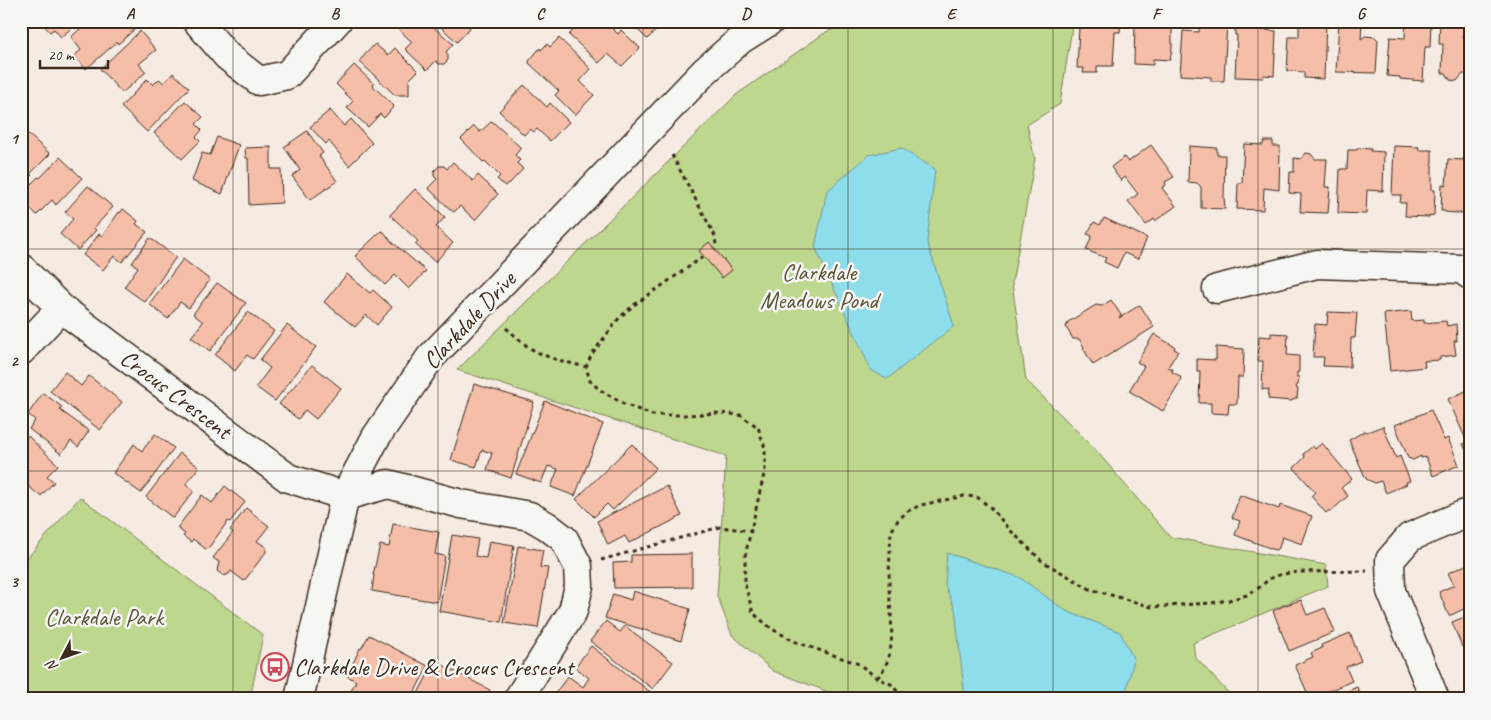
<svg xmlns="http://www.w3.org/2000/svg" width="1491" height="720" font-family="Caveat,sans-serif">
	<rect width="100%" height="100%" fill="#f6ebe3"/>
	<filter id="ink" filterUnits="userSpaceOnUse"><feTurbulence type="fractalNoise" baseFrequency=".02" numOctaves="2"/><feDisplacementMap in="SourceGraphic" scale="10" xChannelSelector="R" yChannelSelector="G"/><feConvolveMatrix kernelMatrix="1 2 1 2 8 2 1 2 1" color-interpolation-filters="sRGB"/></filter>
	<g filter="url(#ink)">
		<path fill="#bed78e" stroke="#7c8056" d="M854 21H1073L1060 104 1027 125 1035 159 1012 283 1026 380 1093 447 1170 537 1326 565 1328 586 1193 643 1195 657 1234 699H847L773 671 732 635 717 596 726 456 457 370 736 95 826 32Z
			M80 497 263 635 250 699H21V565Z"/>
		<path fill="#8eddeb" stroke="#6d9599" d="M901 148 935 169 927 242 954 326 887 379 871 370 815 247 827 191 869 155Z
			M947 553 1019 577 1066 611 1120 632 1134 660 1124 699H965L955 609 945 586Z"/>
		<path fill="#f5bea9" stroke="#3b2a1e" d="M40 21H80L61 37 54 29 50 32Z
			M89 21H131L135 29 118 44 117 42 86 69 74 56 81 50 71 37Z
			M397 21 428 22 453 44 446 52 448 55V60L444 64H439L436 61 427 70 405 49 412 42 394 25Z
			M434 21H469L466 24 470 28 457 42Z
			M581 21H605L618 34 621 30 640 48 622 66 608 54 599 63 569 35Z
			M629 21H664L665 22 647 39Z
			M1095 21H1121L1120 32H1115L1113 66H1097V73H1083L1084 68H1077L1079 27 1082 24 1090 25 1091 26 1095 24Z
			M1131 21H1160L1159 26 1172 27V48L1170 60 1153 59V65L1134 64 1135 22 1131 23Z
			M1200 21H1227L1224 81H1211V77L1180 75 1183 31 1199 32Z
			M1235 21H1260V30L1276 31 1274 76 1264 75 1263 78 1235 77 1237 35H1235Z
			M1299 21H1326L1324 79 1304 78V72L1287 71 1289 37H1299Z
			M1339 21H1362L1361 39 1365 36 1375 37 1378 40 1376 73 1336 72Z
			M1406 21H1431L1430 47H1425L1423 81 1400 79V77L1387 76 1390 37 1405 38Z
			M1440 21H1464L1463 38H1470V74H1463L1457 81 1450 80 1446 73H1442L1443 44H1439Z
			M140 31 156 50 139 64 146 72 122 93 100 69Z
			M559 38 591 69 580 81 594 95 575 115 555 95 559 91 529 63V61L540 48 541 50 547 44 550 47Z
			M375 44 388 55 395 48 418 71 409 80V95H395L359 61Z
			M354 65 374 84 373 86 394 106 384 118 380 114 368 127 347 108 353 101 336 84Z
			M173 73 189 88 147 132 121 107 147 79 153 85 159 79 164 83Z
			M524 85 547 107 550 103 569 122 550 141 537 129 534 132 530 129 524 135 499 111Z
			M185 101 203 117 196 124 202 130 196 137 200 141 182 159 154 133Z
			M330 110 344 126 351 119 372 143 349 166 329 141 326 144 310 127Z
			M492 121 521 148 515 155 520 160 517 163 523 169 509 184 508 183 505 186 497 179 500 176 485 161 483 162 461 139 474 126 480 132Z
			M307 131 323 153 319 156 337 181 310 200 292 176 300 170 284 147Z
			M27 133 50 154 30 174 32 175 21 186V139Z
			M217 137 239 145 222 194 192 181 202 153 210 155Z
			M1264 141H1273V146H1280L1279 190 1264 188 1263 210 1237 209 1238 183H1242L1244 144 1263 145Z
			M1151 145 1174 177 1165 182 1166 185 1162 188 1176 206 1155 221 1154 219 1146 225 1128 201 1138 194 1125 177 1121 181 1111 167 1124 157 1128 162Z
			M1189 146 1217 148V155H1225L1224 198 1225 209 1201 208V187L1197 183 1188 182Z
			M1394 146 1419 147 1418 150H1432V190H1435L1434 215 1429 216V217L1405 216 1406 203H1400L1401 195H1392Z
			M271 147V169H281L282 203 249 205 248 158H246L245 148Z
			M1358 148 1371 149 1370 151 1384 152 1383 191 1367 190 1366 214 1338 213 1340 169H1347L1348 150H1357Z
			M1306 153 1311 154 1315 159H1327L1325 187H1330L1328 213 1300 212 1301 194 1289 193 1290 172H1294V158L1301 159Z
			M60 157 82 178 56 205 52 200 37 215 21 200V194L38 177 40 178Z
			M1463 158H1470L1468 214 1445 212V211H1441L1442 184 1446 185 1448 159 1463 160Z
			M453 162 473 181 478 175 498 194 475 220 460 206 454 212 451 210 428 188 437 179 434 176V171L439 166H444L447 169Z
			M88 186 113 207 94 228 96 230 78 250 60 234 73 219 65 212Z
			M415 189 445 217 436 227 453 243 435 262 415 244 418 241 390 215Z
			M123 209 138 221 136 224 147 232 122 262 114 256 103 270 83 255 99 234 102 236 119 212 120 213Z
			M1104 218 1147 238 1138 259 1124 253 1117 268 1104 262 1106 258 1086 250 1092 236 1087 234 1094 222 1100 225Z
			M381 231 384 232 391 241 426 271 409 289 395 275 385 285 355 256Z
			M150 238 176 257 145 302 124 287 138 267 132 263Z
			M709 242 732 270 722 278 699 251Z
			M183 259 210 280 189 308 180 302 168 319 149 304Z
			M347 274 370 293 373 290 392 307 377 325 366 315 355 327 324 302Z
			M217 283 246 303 210 351 191 337 203 322 193 314Z
			M1111 300 1121 315 1119 318 1140 305 1154 327 1093 365 1083 348 1084 347 1079 339H1073L1066 327 1068 322 1096 305 1102 306Z
			M1411 311 1412 321 1424 320V323L1446 321 1447 326 1456 324 1457 341H1454L1456 355 1440 357V360L1424 361 1425 367 1390 371 1384 314Z
			M248 312 274 331 253 359 247 355 235 371 215 355Z
			M1328 312 1357 313 1355 338H1351L1350 367 1323 366 1324 357H1313L1315 324 1327 325Z
			M287 325 316 347 275 401 256 387 270 368 260 360Z
			M1271 333 1288 334 1287 355 1299 356V372H1297V377H1299L1298 385H1297L1296 388 1298 389 1297 398 1291 401 1268 399 1269 390 1262 389 1263 361H1258L1259 336 1271 337Z
			M1154 334 1175 347 1174 349 1178 351 1168 367 1173 369 1172 372 1180 376 1181 381 1163 411 1129 391 1144 366 1137 362Z
			M1216 347 1244 349 1243 377H1238L1237 404H1229L1228 414 1211 413V403H1199L1200 371H1197V359L1216 360Z
			M312 365 341 388 316 419 305 410 298 419 279 404Z
			M65 372 81 386 89 376 122 402 100 430 50 391Z
			M474 384 534 402 511 478 487 470 492 453 482 450 476 467 451 460Z
			M1468 390 1470 393V459L1463 444 1467 442 1448 399Z
			M43 393 62 407 60 410 89 431 78 447 71 441 61 454 29 429 35 420 28 414Z
			M545 401 603 424 575 496 551 487 558 469 548 466 541 483 516 474Z
			M1431 410 1444 440 1448 438 1459 465 1433 476 1426 457 1421 458V456L1413 460 1408 458 1395 425Z
			M1383 426 1396 458 1400 456 1410 481 1406 482 1407 484 1386 493 1381 481 1375 483 1366 479 1349 440 1365 431 1367 432Z
			M155 434 174 448 141 493 113 473 134 444 142 451Z
			M28 436 58 465 47 476 54 482 41 496 38 493 37 494 21 479V442Z
			M1322 443 1352 479 1341 488 1348 496 1330 512 1329 510 1326 513 1311 496 1315 492 1294 468 1305 457 1303 454 1313 446 1315 449Z
			M632 444 656 468 613 510 607 504 594 517 576 499Z
			M180 453 199 467 186 484 194 491 173 518 146 497Z
			M225 486 245 502 230 522 228 521 207 550 193 539 191 542 183 536 185 534 177 528 202 495 212 503Z
			M667 486 682 516 629 543 625 536 608 545 597 521Z
			M21 492 29 500 21 508 24 510 21 513Z
			M1240 495 1279 509 1280 505 1312 516 1302 544 1282 537 1279 548 1275 550 1235 535 1240 521 1232 518Z
			M246 508 269 526 257 541 266 547V552L244 581 231 571 229 574 224 576 217 571 219 562 213 558 233 532 230 530Z
			M393 524 439 532 435 554 445 556 437 602 372 591 374 575H373L380 545 389 547Z
			M452 535 478 539 475 556 486 558 489 541 514 545 501 622 439 611Z
			M518 546 543 550 540 567 548 568 538 628 504 623Z
			M692 554V587L614 588 613 563 631 562V555Z
			M1470 563V606L1449 616 1439 592 1454 585 1448 573Z
			M633 591 690 609 681 641 605 618 613 594 631 600Z
			M1301 600 1307 615 1325 608 1335 632 1289 651 1273 611 1283 606Z
			M1470 615V644L1462 647 1452 622Z
			M606 621 620 632 625 626 673 662 653 689 590 641Z
			M1350 633 1361 661 1346 667 1352 681 1310 699 1295 665 1313 657 1311 653 1322 648 1321 645Z
			M369 635 428 666 411 699H347L356 681 347 676 360 648 361 649Z
			M591 646 653 694 650 699H556L553 696 568 676 583 687 589 678 575 667Z
			M435 661 490 690 486 699H415Z
			M1357 687 1362 699H1329Z"/>
		<g fill="none" stroke-linecap="round" stroke-linejoin="round">
			<defs>
				<path id="minor" d="M197 21 227 56 259 81 287 75 337 21
					M21 268 61 308 288 478 345 496 388 484 461 504 530 516 547 526 564 539 578 566 579 586 573 611 518 699
					M1217 289 1317 264 1461 269 1470 275
					M21 351 61 308
					M299 699 345 496 376 437 430 358 705 71 740 40 770 21
					M1435 699 1391 591 1390 560 1410 537 1470 512"/>
			</defs>
			<use href="#minor" stroke="#3b2a1e" stroke-width="31"/>
			<path stroke="#3b2a1e" stroke-width="3" stroke-dasharray="4 4" stroke-linecap="butt" d="M672 155 715 236 716 245 713 248
				M703 257 634 305 619 318 592 354 586 367 590 381 600 390 624 404 652 415H687L721 413 740 415 758 427 765 448V470L745 556V584L753 613 772 629 796 642 859 664 877 678 891 684 904 699
				M506 328C513 334 520 340 527 346 544 358 566 362 586 367
				M601 560 720 527 751 531
				M877 678C899 656 890 615 889 587 889 569 890 551 891 532L898 520 908 511 921 505 964 496 977 497 991 508 1011 531 1042 561 1090 589 1152 607 1211 603 1229 600 1247 595 1260 587 1269 579 1282 574 1300 572 1367 571"/>
			<use href="#minor" stroke="#f6f6f2" stroke-width="28"/>
		</g>
	</g>
	<path fill="none" stroke="#3b2a1e" stroke-width="1" stroke-opacity="0.55" d="M233 21V699M438 21V699M643 21V699M848 21V699M1053 21V699M1258 21V699M21 249H1470M21 471H1470"/>
	<defs>
		<symbol id="bus-ring" viewBox="-11 -11 22 22"><circle r="9.5" fill="#f6f6f2" stroke="#d1495b" stroke-width="1.5"/><path d="M-5-6H5V4H4V6H2V4H-2V6H-4V4H-5ZM-3.5-4V0h7V-4ZM-3.5 1.2v1.5H-2V1.2ZM2 1.2v1.5H3.5V1.2Z" fill="#d1495b"/></symbol>
	</defs>
	<g fill-rule="evenodd">
		<use href="#bus-ring" x="259" y="651" width="32" height="32"/>
	</g>
	<g text-anchor="middle" dominant-baseline="central" stroke-width="5" stroke-linejoin="round" paint-order="stroke">
		<g font-size="24" fill="#5c553a" stroke="#f6f6f2">
			<text x="819" y="272">Clarkdale<tspan x="819" dy="28">Meadows Pond</tspan></text>
			<text x="104" y="617">Clarkdale Park</text>
		</g>
		<g font-size="24" fill="#3b2a1e" stroke="#f6f6f2">
			<text transform="translate(469 320) rotate(-47)">Clarkdale Drive</text>
			<text transform="translate(176 394) rotate(37)">Crocus Crescent</text>
		</g>
		<g font-size="24" fill="#3b2a1e" stroke="#f6f6f2" text-anchor="start">
			<text x="294" y="667">Clarkdale Drive &amp; Crocus Crescent</text>
		</g>
	</g>
	<rect width="1491" height="720" fill="none" stroke="#f6f6f2" stroke-width="55"/>
	<g transform="translate(62 658) rotate(229)" stroke="#f6f6f2" stroke-width="4" paint-order="stroke">
	<path d="M0-4L9 19L0 12L-9 19Z" fill="#3b2a1e"/>
	<text y="-8" font-size="14" font-weight="bold" text-anchor="middle" fill="#3b2a1e">N</text>
	</g>
	<path d="M40 60v8h68v-8" fill="none" stroke="#3b2a1e" stroke-width="2.5"/>
	<text x="48" y="60" font-size="15" fill="#3b2a1e" stroke="#f6f6f2" stroke-width="4" paint-order="stroke">20 m</text>
	<rect x="28" y="28" width="1436" height="664" fill="none" stroke="#3b2a1e" stroke-width="2"/>
	<g font-size="16" text-anchor="middle" font-weight="bold" fill="#3b2a1e">
		<text x="130" y="19">A</text>
		<text x="335" y="19">B</text>
		<text x="540" y="19">C</text>
		<text x="746" y="19">D</text>
		<text x="951" y="19">E</text>
		<text x="1156" y="19">F</text>
		<text x="1361" y="19">G</text>
		<text x="14" y="144">1</text>
		<text x="14" y="366">2</text>
		<text x="14" y="587">3</text>
	</g>
</svg>
